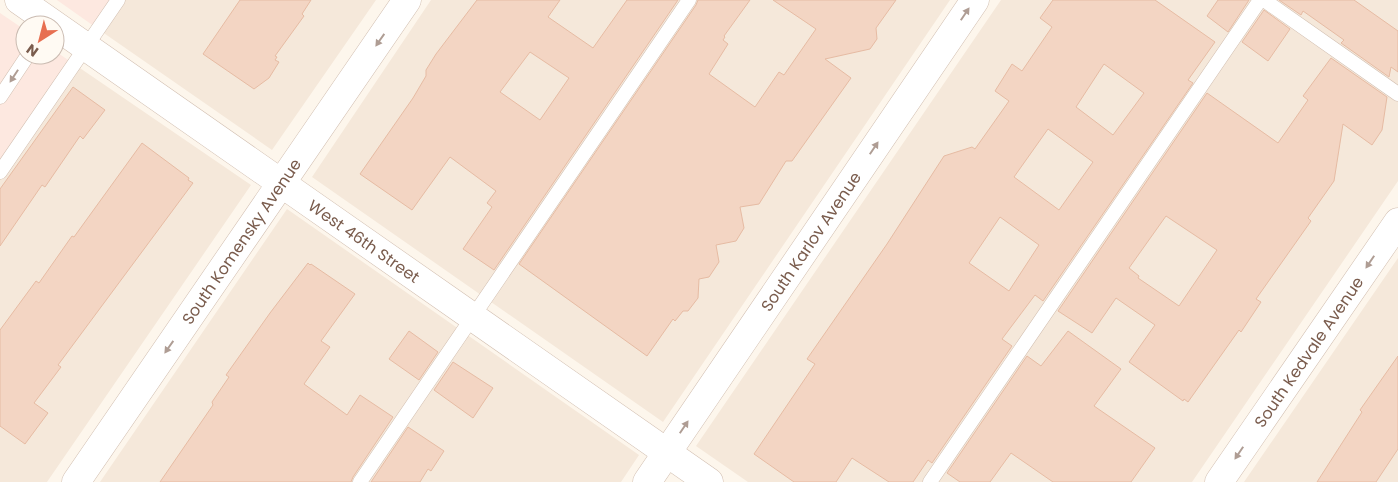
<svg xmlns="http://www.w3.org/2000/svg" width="1398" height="482" font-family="Poppins,sans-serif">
	<rect width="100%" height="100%" fill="#fdf6ec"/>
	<path fill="#f5e8da" d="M118 0H376L272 150 98 29Z
		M431 0H950L663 422 312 177Z
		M1001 0H1398V181L1192 482H748L696 446Z
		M74 64 251 185 47 482H0V172Z
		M287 209 639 455 621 482H100Z
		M1398 258V482H1244Z"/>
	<path fill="#fde8e0" d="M57 0H118L98 29Z
		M0 13 25 30V55H55V51L74 64 0 172Z"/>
	<path fill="#f3d5c3" stroke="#e6bba3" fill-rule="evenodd" d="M240 0H311L302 14 304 16 275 56 277 57 275 60 279 62 269 78 254 89 203 54Z
		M477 0H560L548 17 593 48 627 0H678L494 270 463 249 492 207 487 203 496 191 450 157 412 210 360 174 413 98 426 76V70L436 54ZM530 52 569 78 540 120 500 92Z
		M698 0H750L724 36 725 37 723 40 728 44 709 74 755 107 779 72 784 75 816 29 773 0H896L876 28 877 39 870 49 825 59 851 78 792 161H786L759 204 740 207 744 228 736 241 716 245 719 262 709 277 699 279 698 298 688 311H683L675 321 673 319 647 356 519 264 696 5Z
		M1053 0H1155L1215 42 1188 80 1193 83 1043 301 1035 295 1002 339 1012 346 932 463 928 460 913 482H889L852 458 836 482H794L754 454 815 364 807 359 887 244 944 156 972 147 975 149 1009 101 995 91 1012 64 1022 71 1052 27 1040 18ZM1104 64 1144 93 1113 135 1076 107ZM1048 129 1093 162 1059 210 1014 177ZM1000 217 1039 245 1009 291 969 263Z
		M1218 0H1249L1228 32 1207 16Z
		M1279 0H1354L1398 31V72L1391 67 1389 77 1341 43 1344 40 1303 11 1301 15Z
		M1264 10 1290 29 1268 61 1242 42Z
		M1331 58 1387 97 1382 130 1372 145 1343 124 1334 181 1308 218 1311 221 1256 299 1261 302 1241 332 1239 330 1188 402 1184 399 1183 401 1129 362 1155 325 1116 298 1092 333 1058 311 1207 93 1278 143 1308 100 1303 96ZM1166 216 1217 250 1179 306 1138 278 1139 276 1129 268Z
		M73 87 105 110 83 139 80 136 45 187 42 185 0 246V189Z
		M142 143 189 178 188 180 193 183 58 365 61 367 34 403 48 413 25 444 0 426V330L36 281 39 283 72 236 74 237Z
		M308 263 310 265 311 264 355 294 321 341 330 347 304 384 347 415 360 395 393 417 353 477 351 482H160L213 405 212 402 229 377 226 375 270 313Z
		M409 331 438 352 419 380 389 359Z
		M1068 331 1121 369 1094 406 1155 448 1131 482H1053L1011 453 990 482H960L947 473 1027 356 1041 366Z
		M1398 356V449L1376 482H1317L1362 412 1360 410Z
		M453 362 493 388 473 418 434 390Z
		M408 427 444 451 431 471 428 469 420 482H371Z"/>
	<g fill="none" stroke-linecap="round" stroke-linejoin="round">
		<defs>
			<path id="service" d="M1264 0 1398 94
				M0 97 28 55
				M0 172 118 0
				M360 482 689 0
				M930 482 1260 0"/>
			<g id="minor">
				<path id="s1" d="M19 0 709 482"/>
				<path id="s2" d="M76 482 407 0"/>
				<path id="s3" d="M647 482 975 0"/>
				<path id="s4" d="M1219 482 1398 222"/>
			</g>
		</defs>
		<use href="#service" stroke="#d1beb0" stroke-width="15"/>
		<use href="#minor" stroke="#d1beb0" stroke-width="29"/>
		<use href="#service" stroke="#fff" stroke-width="14"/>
		<use href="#minor" stroke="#fff" stroke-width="28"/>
	</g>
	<defs><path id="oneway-solid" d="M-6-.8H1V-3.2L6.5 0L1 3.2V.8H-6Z" transform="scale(1.25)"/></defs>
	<g fill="#af9d94">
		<use href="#oneway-solid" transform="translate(965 14) rotate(-56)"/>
		<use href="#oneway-solid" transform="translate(380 40) rotate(125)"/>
		<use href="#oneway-solid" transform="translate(14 76) rotate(123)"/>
		<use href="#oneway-solid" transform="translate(874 148) rotate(-56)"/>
		<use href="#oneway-solid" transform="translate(1370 262) rotate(124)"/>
		<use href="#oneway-solid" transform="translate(169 347) rotate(125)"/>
		<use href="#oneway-solid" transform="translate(684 427) rotate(-56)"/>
		<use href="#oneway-solid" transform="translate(1239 453) rotate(124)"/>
	</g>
	<g text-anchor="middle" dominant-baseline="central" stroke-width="4.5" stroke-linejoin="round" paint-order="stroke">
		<g font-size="16" fill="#7a5c4d" stroke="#fffaf3">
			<text stroke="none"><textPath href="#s2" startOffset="292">South Komensky Avenue</textPath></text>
			<text stroke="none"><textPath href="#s1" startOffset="421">West 46th Street</textPath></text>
			<text stroke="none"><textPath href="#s3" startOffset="291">South Karlov Avenue</textPath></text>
			<text stroke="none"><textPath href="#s4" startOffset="158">South Kedvale Avenue</textPath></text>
		</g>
	</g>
	<g transform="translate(40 40) rotate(216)"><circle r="24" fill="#fffaf3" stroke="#cabbb1"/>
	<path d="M0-4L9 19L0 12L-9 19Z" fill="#e76f51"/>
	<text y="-8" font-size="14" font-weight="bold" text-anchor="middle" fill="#7a5c4d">N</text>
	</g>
</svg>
